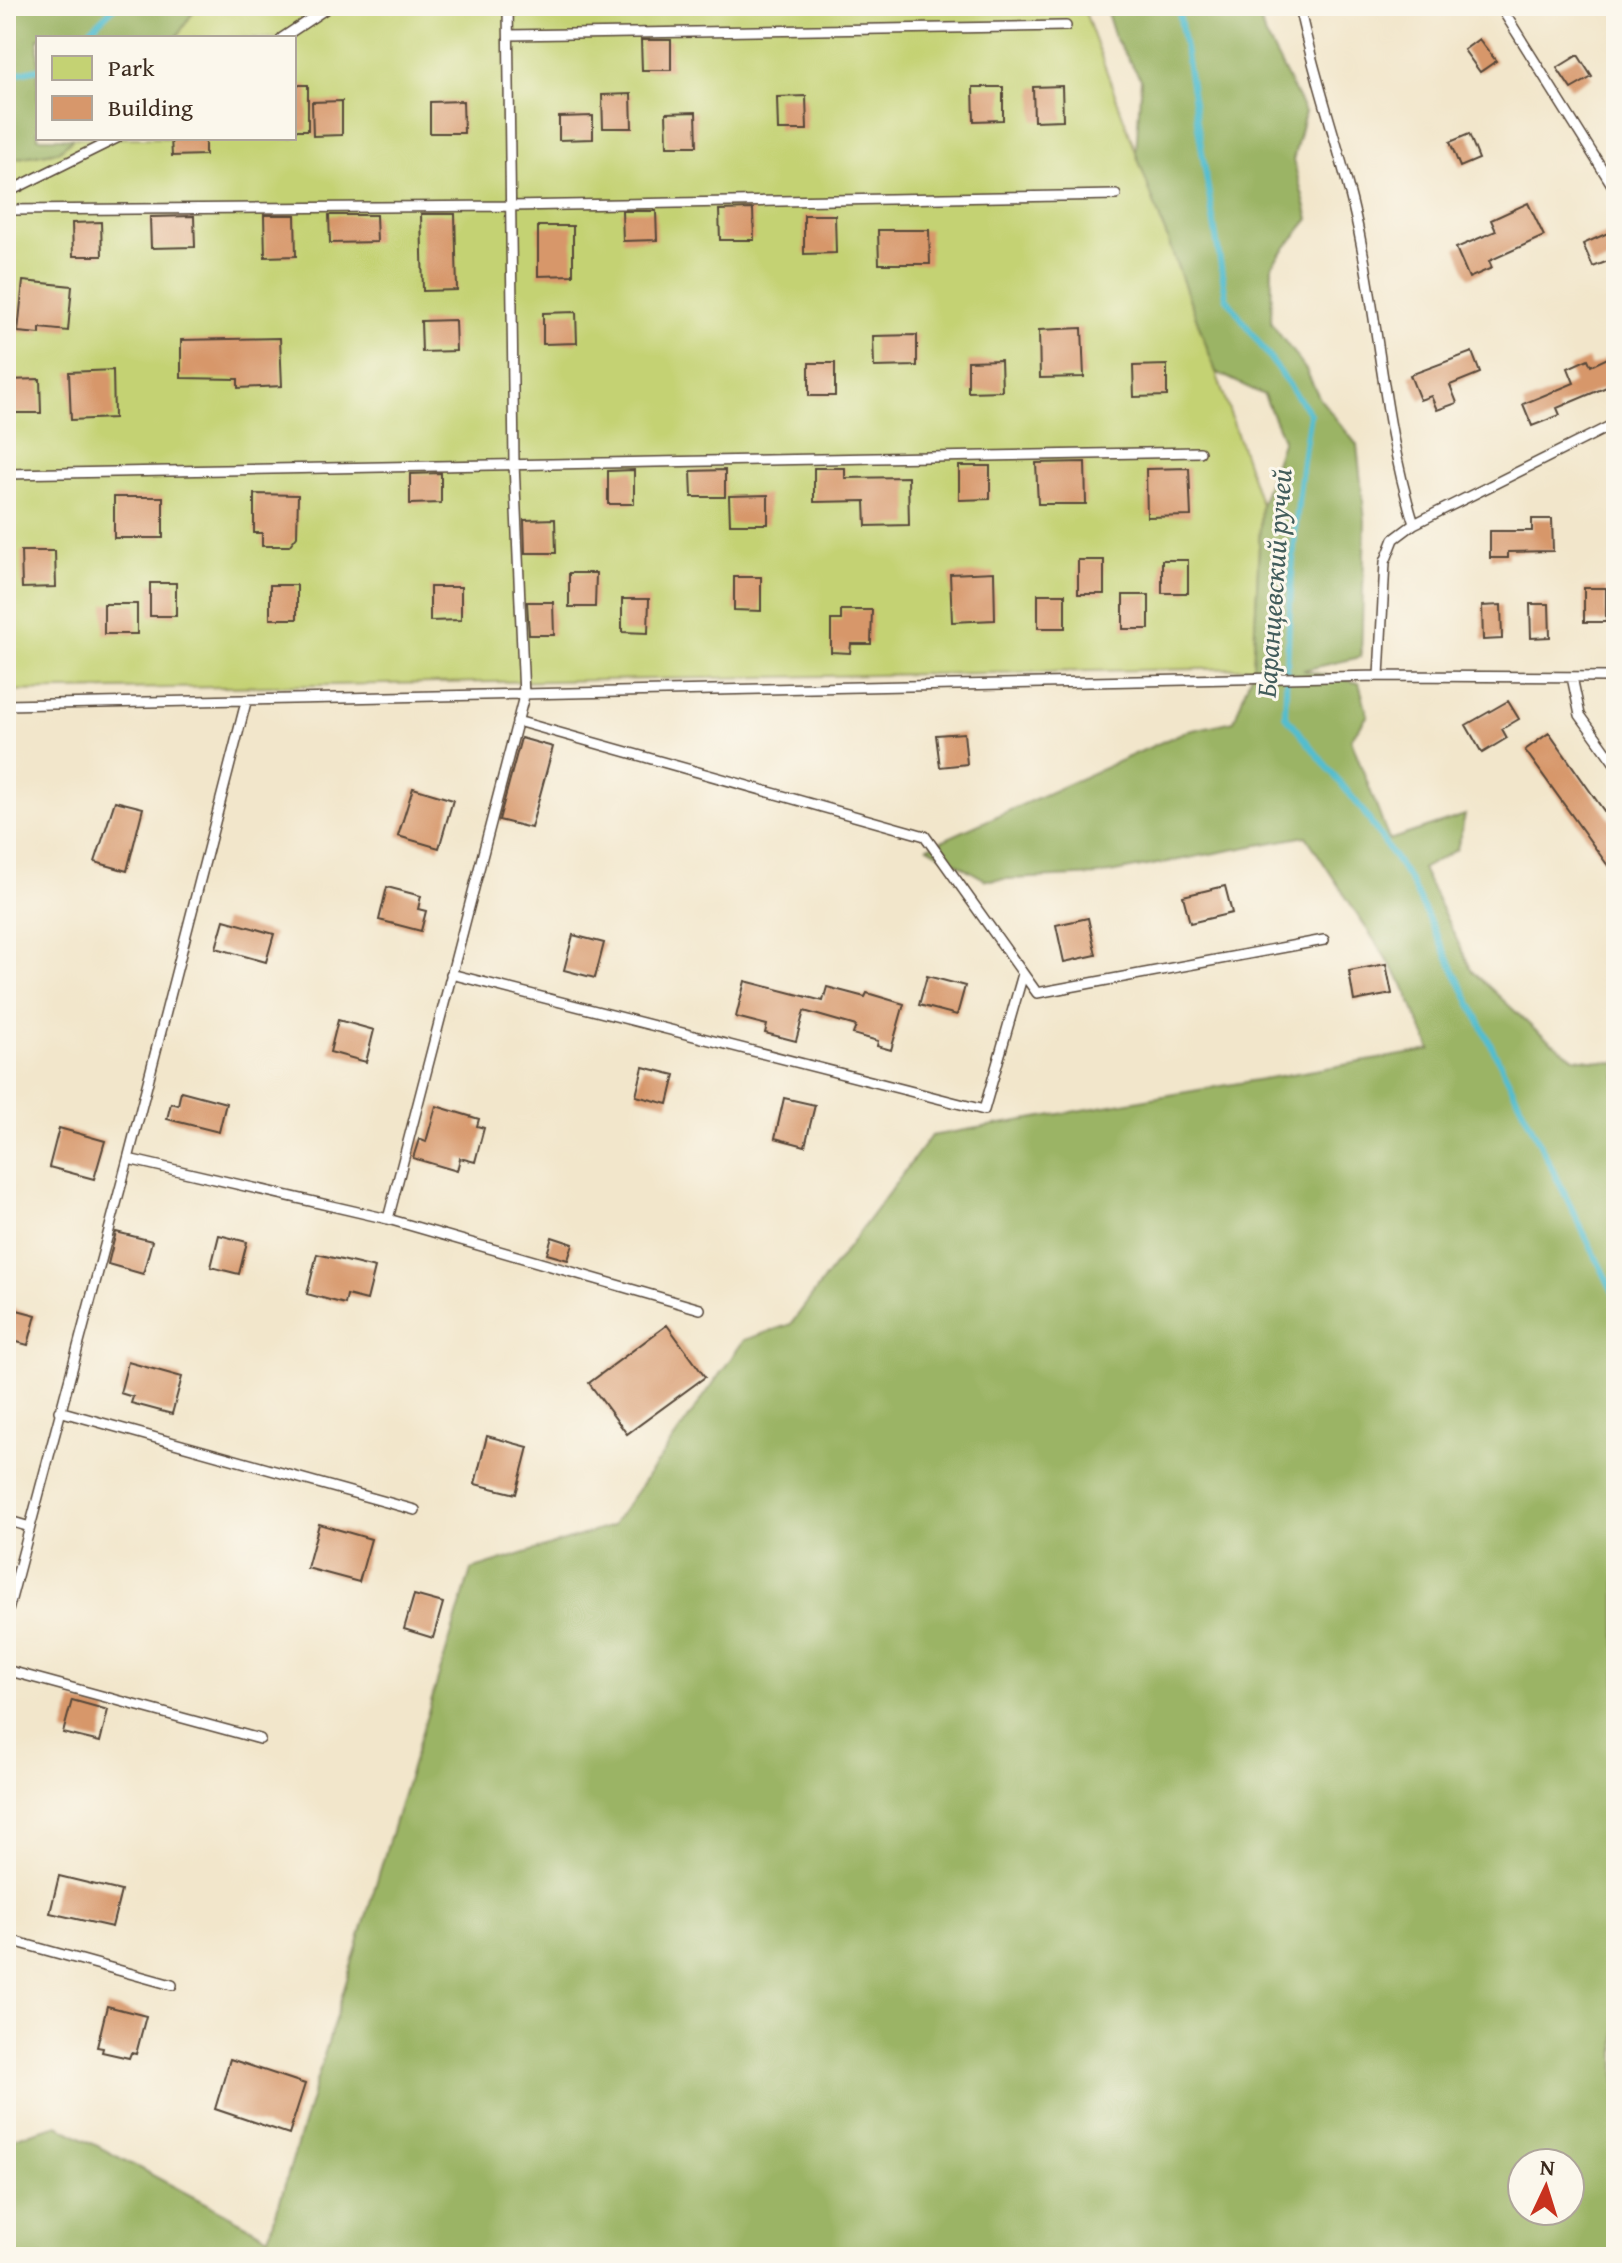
<svg xmlns="http://www.w3.org/2000/svg" width="1622" height="2263" font-family="'Gentium Book Plus',serif">
	<rect width="100%" height="100%" fill="#fbf7ec"/>
	<filter id="ink" filterUnits="userSpaceOnUse"><feTurbulence type="fractalNoise" baseFrequency=".0125" numOctaves="2"/><feDisplacementMap in="SourceGraphic" scale="16" xChannelSelector="R" yChannelSelector="G"/><feConvolveMatrix kernelMatrix="1 2 1 2 8 2 1 2 1" color-interpolation-filters="sRGB"/></filter>
	<filter id="wash" filterUnits="userSpaceOnUse"><feTurbulence type="fractalNoise" baseFrequency=".006" numOctaves="4" result="noise"/><feDisplacementMap in="SourceGraphic" scale="32" xChannelSelector="R" yChannelSelector="G"/><feGaussianBlur stdDeviation="1.8" result="paint"/><feColorMatrix in="noise" values="0 0 0 0 0 0 0 0 0 0 0 0 0 0 0 0 0 1.4 0 .05"/><feComposite in="paint" operator="in"/></filter>
	<g filter="url(#wash)">
		<rect width="100%" height="100%" fill="#f2e6cb"/>
		<path fill="#c4d273" stroke="#807e48" stroke-width="2" d="M197 6H1086L1085 12 1216 372 1261 505 1253 668 6 691V160L59 151 73 138H294V38H176Z"/>
		<path fill="#9bb465" stroke="#6b6f42" stroke-width="2" fill-rule="evenodd" d="M6 6H197L176 38H38V138H73L59 151 6 160Z
			M1105 6H1257L1263 30 1305 112 1293 160 1309 219 1272 264 1271 323 1306 370 1320 399 1357 445 1365 521 1361 657 1303 670 1359 683 1368 715 1351 739 1389 840 1465 815 1457 849 1422 869 1472 971 1534 1029 1574 1058 1616 1063V2257H6V2140L58 2125 269 2237 471 1570 612 1526 744 1340 791 1324 931 1136 1431 1050 1403 984 1306 836 1099 875 986 880 928 847 1184 732 1234 721 1253 668 1261 505 1283 439 1264 395 1216 372 1136 153 1141 79 1115 38ZM1522 2163H1570V2211H1522Z"/>
		<g fill="none" stroke-linecap="round" stroke-linejoin="round">
			<path stroke="#53bdcf" stroke-width="6" d="M1178 6 1226 297 1310 414C1293 514 1289 614 1285 715L1361 808 1410 881 1616 1298
				M82 38 115 6
				M6 76 38 69"/>
		</g>
		<g id="blocks">
			<path fill="#d7976b" d="M1479 39 1496 61 1480 72 1464 50Z
				M641 40H671V70H642Z
				M1578 55 1592 77 1571 89 1557 68Z
				M294 85H308V130H294Z
				M1062 86 1063 120 1034 121 1033 87Z
				M973 87H1003V120L974 121Z
				M631 94 632 128H603L602 95Z
				M806 96 807 130H778L777 97Z
				M342 101V135L313 136 312 102Z
				M463 101 464 133H430V102Z
				M696 112 697 146H667L666 113Z
				M593 116V139L559 140V117Z
				M1469 134 1479 159 1460 167 1450 142Z
				M171 138H205V155L172 156Z
				M1528 203 1544 236 1489 261 1492 268 1469 278 1456 248 1496 231 1491 220Z
				M753 209 754 240H720L719 210Z
				M622 211H656L657 240 623 241Z
				M421 214H455L457 290 423 291Z
				M264 215H295L296 256 265 257Z
				M329 215H376L377 242 330 243Z
				M804 215H835L836 253 804 254Z
				M194 216 195 247 151 248 150 217Z
				M101 222 102 256H73L72 223Z
				M538 226H573V275L538 276Z
				M878 230H929L930 264H879Z
				M1610 232 1616 245V258L1593 267 1583 244Z
				M23 281 72 286 68 331 40 328V334L18 332Z
				M576 312 577 343 543 344V313Z
				M455 320 456 351 422 352 421 321Z
				M1082 328 1084 377 1040 378 1039 330Z
				M917 335V366L874 367 873 336Z
				M280 338 282 386 238 388V379L181 378V340Z
				M1472 352 1480 373 1450 385 1457 403 1437 410 1431 396 1420 400 1410 375Z
				M1616 354V383L1557 408 1560 415 1532 426 1523 404 1574 383 1568 368 1588 359 1591 366Z
				M1001 360 1002 391 968 392V361Z
				M809 363H835V396H809Z
				M1167 365V396L1134 397 1133 366Z
				M113 370 114 418 71 420 69 372Z
				M40 379 41 413H6V380Z
				M1085 462 1086 504H1038L1036 463Z
				M959 466H990V499L959 500Z
				M814 468H845V478L908 477 909 525 866 526 865 501 814 502Z
				M1189 468 1191 516 1147 517 1146 469Z
				M634 470V504H608V471Z
				M725 470V497H692L691 471Z
				M441 473V503L410 504V474Z
				M254 494 298 495 297 536 289 546H262V533H254Z
				M768 495V524H730L729 496Z
				M114 497H163V538H114Z
				M555 519 556 553H525L524 520Z
				M1532 519H1552L1553 551 1508 552V558H1490V531H1532Z
				M21 551H55L56 587 22 588Z
				M1078 560H1104V594H1078Z
				M1162 560H1188V593H1162Z
				M994 572 995 620 952 622 950 574Z
				M569 573H596L595 607H569Z
				M734 577H761V611L734 610Z
				M150 583H176V616H150Z
				M270 585H297V619H270Z
				M430 587H461V620L430 621Z
				M1584 588H1606V622H1584Z
				M1038 594H1065V628H1038Z
				M1123 595H1149V629H1123Z
				M622 599H649L648 633 622 632Z
				M527 602H553L554 635H529Z
				M104 604H137V634H104Z
				M1530 604H1549L1550 637 1531 638Z
				M1501 605 1502 639 1483 640 1482 606Z
				M841 610H872L871 644H851L850 653 831 652V620H841Z
				M1508 701 1519 719 1502 729 1507 738 1482 753 1466 725Z
				M964 733 967 764 940 767 936 735Z
				M1549 733 1616 828V877L1525 750Z
				M521 738 553 747 531 828 499 820Z
				M413 788 453 800 439 848 398 836Z
				M115 801 143 808 127 871 95 862Z
				M1225 886 1232 913 1190 923 1183 896Z
				M387 887 421 896 418 909 426 911 421 931 379 920Z
				M1088 918 1096 955 1064 962 1056 925Z
				M224 920 274 934 266 962 216 948Z
				M573 935 604 943 595 978 564 970Z
				M1386 964 1392 994 1354 1001 1349 971Z
				M927 976 965 986 957 1015 919 1005Z
				M745 981 823 1001 827 987 865 997 867 993 904 1004 891 1050 877 1046 878 1041 853 1034 856 1026 804 1011 796 1041 765 1033 767 1025 736 1017Z
				M338 1020 374 1030 366 1062 330 1052Z
				M643 1067 675 1075 668 1104 636 1096Z
				M181 1091 226 1103 219 1132 167 1119 171 1103 178 1105Z
				M784 1098 815 1105 805 1146 775 1138Z
				M436 1106 479 1119 477 1126 484 1128 475 1162 460 1158 457 1171 413 1158 419 1139 426 1142Z
				M59 1128 105 1141 94 1179 49 1167Z
				M116 1232 152 1241 143 1274 108 1264Z
				M219 1235 247 1242 239 1274 211 1267Z
				M552 1237 573 1244 568 1260 547 1254Z
				M317 1254 375 1268 367 1300 347 1295 345 1304 307 1294Z
				M6 1307 36 1315 28 1345 6 1339Z
				M667 1325 705 1377 627 1434 589 1383Z
				M128 1362 182 1377 172 1414 131 1403 133 1397 120 1393Z
				M487 1436 528 1447 516 1494 475 1484Z
				M319 1524 371 1539 359 1582 307 1568Z
				M414 1595 443 1603 433 1638 404 1629Z
				M72 1700 108 1710 100 1742 63 1733Z
				M59 1876 121 1891 112 1927 50 1913Z
				M107 2006 146 2016 136 2054 131 2053 129 2058 102 2052 103 2048 97 2047Z
				M230 2059 305 2084 289 2134 215 2109Z"/>
		</g>
	</g>
	<g filter="url(#ink)">
		<use href="#blocks" fill-opacity="0" stroke="#564638" stroke-width="2"/>
		<g fill="none" stroke-linecap="round" stroke-linejoin="round">
			<defs>
				<path id="service" d="M1299 6C1316 88 1347 166 1362 248 1380 339 1386 435 1414 524L1616 423
					M1500 6 1616 191
					M509 35 1066 26
					M282 38 330 6
					M6 193 117 138
					M6 210 511 206 1116 195
					M6 474 1200 452
					M1379 676 1616 677
					M1572 677 1580 715 1616 765
					M246 702 128 1159 388 1219 700 1309
					M6 705 1379 676 1385 562 1394 539 1414 524
					M517 721 925 836 1037 993 1324 940
					M451 974 984 1110 1023 974
					M388 1219 524 696 514 463 508 6
					M59 1411 415 1510
					M6 1520 30 1527 128 1159
					M6 1618 30 1527
					M6 1670 260 1739
					M6 1939 172 1985"/>
			</defs>
			<use href="#service" stroke="#564638" stroke-width="12"/>
			<use href="#service" stroke="#fff" stroke-width="9"/>
		</g>
	</g>
	<g text-anchor="middle" dominant-baseline="central" stroke-width="6" stroke-linejoin="round" paint-order="stroke">
		<g font-size="28" font-style="italic" fill="#435d5c" stroke="#fbf7ec">
			<text transform="translate(1273 583) rotate(-86)">Баранцевский ручей</text>
		</g>
	</g>
	<rect width="1622" height="2263" fill="none" stroke="#fbf7ec" stroke-width="32"/>
	<rect x="36" y="36" width="260" height="104" fill="#fbf7ec" stroke="#aea59a" stroke-width="2"/>
	<rect x="52" y="56" width="40" height="24" fill="#c4d273" stroke="#aea59a" stroke-width="2"/>
	<text x="108" y="76" font-size="24" fill="#3b2a1e">Park</text>
	<rect x="52" y="96" width="40" height="24" fill="#d7976b" stroke="#aea59a" stroke-width="2"/>
	<text x="108" y="116" font-size="24" fill="#3b2a1e">Building</text>
	<g transform="translate(1546 2187) rotate(4)"><circle r="38" fill="#fbf7ec" stroke="#aea59a" stroke-width="2"/>
	<path d="M0-6L14 30L0 20L-14 30Z" fill="#c8321e"/>
	<text y="-12" font-size="22" font-weight="bold" text-anchor="middle" fill="#3b2a1e">N</text>
	</g>
</svg>
